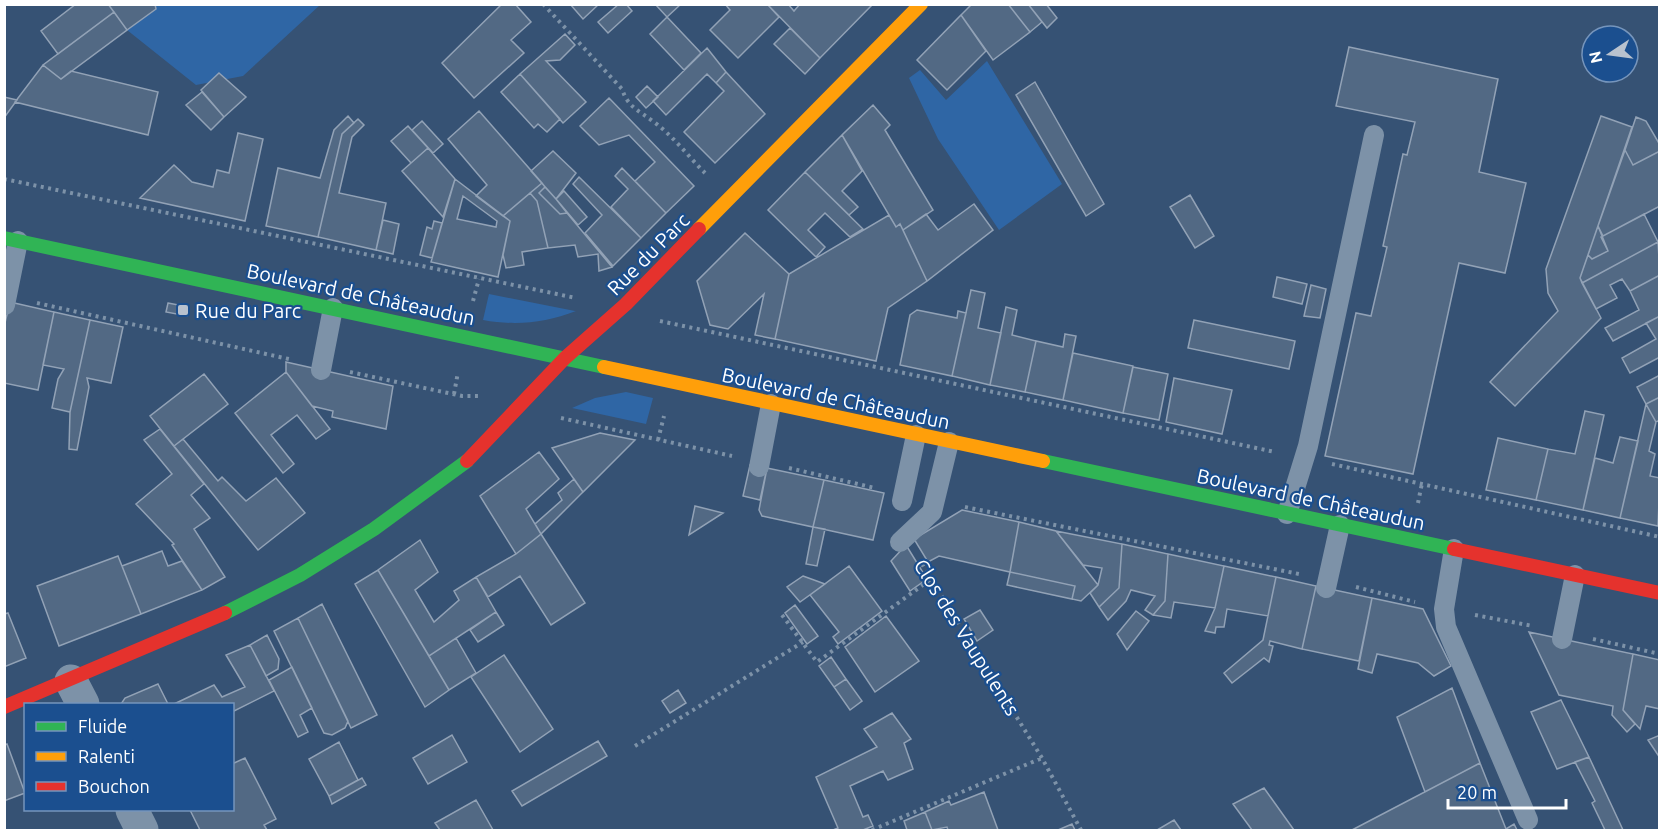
<svg xmlns="http://www.w3.org/2000/svg" width="1664" height="835" font-family="Ubuntu,sans-serif">
	<rect width="100%" height="100%" fill="#365274"/>
	<path fill="#2f66a5" d="M155 5H320L243 76 196 85 127 30 156 9Z
		M987 61 1062 184 999 230 938 139 909 78 920 70 946 100Z
		M489 294 575 311H576C545 323 516 326 483 320Z
		M626 392 653 398 646 424 572 408 595 398Z"/>
	<path fill="#526984" stroke="#92a2b6" stroke-width="1.5" fill-rule="evenodd" d="M76 4H108L114 12 58 54 41 31Z
		M108 4H155L156 9 127 30Z
		M502 4H515L531 22 511 40 524 53 474 98 442 63Z
		M570 4H599L583 19Z
		M619 4H626L632 11 608 33 598 22Z
		M655 4H681L667 17Z
		M725 4H767L779 17 738 58 710 30 730 10Z
		M767 4H788L794 11 800 4H873L820 58Z
		M972 4H1008L1030 32 993 60 961 15Z
		M1008 4H1028L1042 22 1030 32Z
		M1028 4H1046L1057 18 1047 28Z
		M114 12 127 30 61 79 43 65Z
		M961 15 986 51 947 90 917 60Z
		M667 17 701 53 684 70 650 34Z
		M790 28 820 58 805 74 774 44Z
		M565 34 575 45 560 60 546 61 586 102 563 123 520 74Z
		M1349 47 1498 79 1479 172 1526 183 1505 273 1459 263 1413 474 1325 456 1356 313 1371 316 1387 247 1383 246 1403 154 1407 155 1415 122 1336 106Z
		M707 48 726 72 716 83 707 74 666 115 653 101Z
		M43 65 61 79 71 71 158 92 148 135 15 102Z
		M726 72 765 114 715 163 684 132 724 91 716 83Z
		M219 73 246 97 224 117 201 90Z
		M520 74 560 119 547 132 538 124 534 128 501 92Z
		M1035 82 1104 204 1086 216 1016 95Z
		M647 86 658 97 646 108 636 97Z
		M202 92 224 117 211 130 186 105Z
		M4 97 17 100 4 118Z
		M609 98 694 186 666 213 635 181 655 162 629 135 599 145 580 126Z
		M873 105 890 125 885 130 933 210 903 230 900 224 896 227 842 135Z
		M479 111 542 183 503 216 476 196 487 185 448 139Z
		M348 116 354 123 342 134 318 237 266 226 278 168 320 178 334 130Z
		M1601 116 1632 127 1580 278 1601 318 1515 406 1490 382 1558 311 1548 293 1546 269Z
		M1636 117 1646 121 1660 145V151L1633 165 1625 150Z
		M358 119 364 125 352 137 339 193 386 203 376 250 318 237 342 134Z
		M422 121 443 144 433 153 412 130Z
		M408 126 428 148 411 163 391 141Z
		M238 133 263 139 245 221 140 198 174 165 192 182 213 187 217 170 229 173Z
		M842 135 862 171 842 191 858 207 849 215 805 172Z
		M428 148 455 179 443 217 402 171Z
		M1625 150 1633 165 1660 151V206L1603 236 1598 226Z
		M553 151 576 173 556 199 531 171Z
		M622 168 666 213 641 238 611 207 628 189 615 176Z
		M805 172 863 229 850 237 825 213 808 230 825 247 816 257 768 210Z
		M579 177 641 238 613 266 585 233 602 215 573 184Z
		M455 179 510 221 498 277 431 262ZM463 196 497 221 496 227 457 219Z
		M542 183 545 187 539 193 560 214 567 213 612 267 599 271 598 254 578 257 575 245 548 248 537 201 530 193Z
		M545 187 556 199 567 213 560 214 539 193Z
		M564 191 587 217 578 225 556 199Z
		M530 193 537 201 548 248 522 252 524 265 506 268 503 255 510 221 503 216Z
		M1190 195 1214 236 1195 248 1170 207Z
		M974 204 993 230 927 281 903 230 926 214 938 230Z
		M1644 214 1658 242 1582 283 1580 278 1588 255 1592 259 1608 251 1601 237Z
		M889 215 896 227 900 224 927 281 888 308 876 361 775 339 789 274Z
		M383 220 399 224 393 254 376 250Z
		M434 221 442 223 432 258 420 255 427 227 432 229Z
		M1598 226 1608 251 1592 259 1588 255Z
		M745 233 789 274 775 339 755 335 764 294 728 329 710 325 697 281Z
		M1658 242 1660 275 1630 291 1622 279 1610 285 1617 298 1596 309 1582 283Z
		M1660 275V316L1613 341 1605 328 1639 310 1630 291Z
		M1277 277 1307 284 1302 304 1273 297Z
		M1311 285 1326 289 1320 318 1304 316Z
		M971 290 985 293 978 328 1001 333 990 385 952 376Z
		M10 302 54 312 38 390 4 383V327Z
		M168 303 189 307 187 316 166 312Z
		M1006 307 1017 310 1012 335 1036 341 1025 392 990 385Z
		M917 310 957 318 958 311 966 313 952 376 900 365 910 315Z
		M54 312 90 320 70 412 52 408 58 379 64 369 43 365Z
		M1660 316V357L1630 373 1622 358 1656 339 1646 323Z
		M90 320 123 327 111 383 87 378 89 387 77 450 69 449 70 412Z
		M1194 320 1295 341 1289 369 1188 348Z
		M1065 334 1076 336 1063 400 1025 392 1036 341 1063 347Z
		M1073 353 1133 366 1123 413 1063 400Z
		M286 362 393 386 386 429 332 417 333 411 312 406 286 372Z
		M1133 367 1168 374 1159 420 1123 413Z
		M286 372 330 429 316 439 297 415 271 435 294 464 283 473 235 413Z
		M204 374 228 404 174 446 150 416Z
		M1660 375V397L1646 404 1637 387Z
		M1174 378 1232 390 1222 434 1166 422Z
		M1660 397V420L1656 422 1646 404Z
		M1646 404 1656 422 1649 451 1655 454 1650 476 1660 478 1658 526 1620 518Z
		M1585 411 1604 415 1583 510 1536 500 1548 449 1575 454Z
		M160 429 204 484 191 495 210 518 194 529 225 577 202 590 172 545 174 544 136 504 172 474 144 440Z
		M600 433 635 440 583 492 552 448Z
		M1620 437 1638 441 1620 518 1583 510 1595 458 1613 463Z
		M1498 438 1548 449 1536 500 1486 490Z
		M183 439 218 481 222 477 246 501 276 478 305 513 258 550 174 446Z
		M539 452 559 479 526 509 541 534 516 554 480 496Z
		M750 465 767 468 760 500 743 496Z
		M767 468 824 480 813 527 762 516 759 510Z
		M574 479 583 492 541 534 535 524 562 500 558 493Z
		M824 480 884 493 873 540 813 527Z
		M695 506 723 513 689 535Z
		M962 510 1019 522 1010 572 939 556 928 562 914 539Z
		M1019 522 1056 531 1098 585 1081 601 1072 599 1075 586 1010 572Z
		M813 527 825 529 817 566 806 564Z
		M1056 531 1122 544 1119 588 1099 607 1090 593 1098 585 1102 568 1083 565Z
		M541 534 585 603 551 625 520 576 488 597 476 577 516 554Z
		M420 540 438 572 415 590 434 622 459 600 454 591 476 577 496 612 429 656 378 570Z
		M1122 544 1168 554 1165 601 1153 615 1145 610 1155 596 1131 590 1126 601 1108 620 1099 607 1119 588Z
		M906 545 927 579 910 591 891 561Z
		M162 551 168 566 182 561 202 590 141 614 122 566Z
		M1168 554 1224 566 1215 608 1174 602 1171 618 1153 615 1165 601Z
		M118 556 141 614 59 646 37 586Z
		M849 566 882 611 838 644 833 637 839 632 810 595Z
		M1224 566 1276 577 1268 616 1227 609 1224 627H1216L1215 633 1205 631 1215 608Z
		M378 570 449 690 425 707 355 584Z
		M1010 572 1075 586 1072 599 1007 585Z
		M803 576 825 584 800 602 787 587Z
		M1276 577 1316 586 1302 649 1270 641 1269 645 1273 646 1269 662 1264 658 1232 683 1224 673 1263 640Z
		M1316 586 1372 598 1359 661 1302 649Z
		M1372 598 1423 609 1451 666 1434 676 1418 663 1377 654 1372 673 1358 669Z
		M322 604 377 715 351 728 298 618Z
		M795 605 818 636 807 644 785 613Z
		M980 610 993 630 977 641 964 619Z
		M1136 611 1149 621 1127 650 1117 634Z
		M496 612 504 625 478 642 470 630Z
		M8 613 26 658 4 667V614Z
		M886 616 919 661 875 692 845 647Z
		M298 618 348 721 345 728 332 735 324 733 274 631Z
		M1529 632 1633 654 1623 710 1635 724 1627 732 1612 715 1613 706 1559 695Z
		M267 635 279 659 278 669 266 676 250 645Z
		M456 638 476 673 449 690 429 656Z
		M250 645 274 691 232 712V704H174L214 685 222 697 245 687 226 655Z
		M1633 654 1660 660V709L1646 706 1640 729 1623 710Z
		M504 655 553 729 520 752 471 677Z
		M831 657 846 679 834 687 819 666Z
		M292 667 312 708 300 715 308 732 298 737 269 680Z
		M846 679 862 701 850 710 834 687Z
		M158 684 168 704H121L125 698Z
		M1452 688 1480 763 1425 792 1397 717Z
		M678 690 686 703 670 713 662 701Z
		M1561 700 1589 757 1557 769 1531 712Z
		M892 713 911 739 904 743 913 769 888 780 883 771 850 786 863 817 868 815 873 826 863 830H833L838 828 816 777 877 747 864 729Z
		M452 735 467 762 428 784 413 758Z
		M1660 735V758L1648 740Z
		M598 741 607 756 522 806 512 791Z
		M339 742 358 780 329 796 309 759Z
		M7 744 25 793 4 801V745Z
		M1589 757 1623 830H1605L1592 803 1595 801 1575 762Z
		M245 758 276 819 264 825 267 830H200L190 810H232V764Z
		M1480 763 1506 829 1503 830H1352Z
		M362 778 366 785 332 804 329 796Z
		M1264 788 1294 830H1252L1233 804Z
		M984 792 998 830H948L947 827 932 830 925 812 949 801 951 805Z
		M476 800 493 830H440L435 823Z
		M925 812 932 830H907L904 821Z
		M1174 820 1181 830H1157Z
		M1072 824 1075 830H1058Z
		M1514 824 1517 830H1503L1506 829Z"/>
	<g fill="none" stroke-linecap="round" stroke-linejoin="round">
		<path stroke="#7d92a8" stroke-width="4" stroke-dasharray="3 4.5" stroke-linecap="butt" d="M543 4 622 89C628 108 640 111 654 122 673 136 688 156 705 173
			M4 179 576 298
			M473 301 479 279
			M37 303 293 360
			M660 321 1275 452
			M350 372 462 396H478
			M454 394 458 372
			M561 418 732 456
			M658 440 664 416
			M1332 464 1660 537
			M789 468 875 488
			M1418 503 1422 483
			M965 507 1299 574
			M922 564 1042 758 1081 830
			M1356 587 1415 602
			M782 615 817 662 931 579
			M1475 615 1533 626
			M1593 639 1660 654
			M635 746 803 642
			M872 830 1042 758"/>
		<path stroke="#7d92a8" stroke-width="20" d="M5 305 18 241
			M321 370 333 308
			M759 467 771 404
			M902 501 916 435
			M1287 514 1308 446 1374 135
			M900 542 932 512 949 442
			M1454 549 1444 609 1446 627 1528 820
			M1326 588 1340 525
			M1562 639 1575 575"/>
		<path stroke="#7d92a8" stroke-width="33" d="M71 681 83 704
			M132 810 142 830"/>
		<path stroke="#30b455" stroke-width="14" d="M4 238 604 367
			M1043 461 1454 549
			M225 613 300 575 374 529 467 461"/>
		<path stroke="#ff9f0a" stroke-width="14" d="M699 229 921 4
			M604 367 1043 461"/>
		<path stroke="#e5322d" stroke-width="14" d="M467 461 565 358 626 304 699 229
			M1454 549 1660 593
			M4 707 225 613"/>
	</g>
	<rect fill="#b9c2ce" stroke="#1b4f8f" stroke-width="2" x="177" y="304" width="12" height="12" rx="3"/>
	<g text-anchor="middle" dominant-baseline="central" stroke-width="4.5" stroke-linejoin="round" paint-order="stroke">
		<g font-size="20" fill="#fff" stroke="#1b4f8f">
			<text transform="translate(648 254) rotate(-45)">Rue du Parc</text>
			<text transform="translate(361 294) rotate(12)">Boulevard de Châteaudun</text>
			<text transform="translate(836 398) rotate(12)">Boulevard de Châteaudun</text>
			<text transform="translate(1311 499) rotate(12)">Boulevard de Châteaudun</text>
			<text transform="translate(967 637) rotate(58)">Clos des Vaupulents</text>
		</g>
		<g font-size="20" fill="#fff" stroke="#1b4f8f" text-anchor="start">
			<text x="195" y="310">Rue du Parc</text>
		</g>
	</g>
	<rect width="1664" height="835" fill="none" stroke="#ffffff" stroke-width="12"/>
	<rect x="24" y="703" width="210" height="108" fill="#1b4f8f" stroke="#7695bc" stroke-width="1.5"/>
	<rect x="36" y="722" width="30" height="9" fill="#30b455" stroke="#7695bc" stroke-width="1.5"/>
	<text x="78" y="733" font-size="18" fill="#ffffff">Fluide</text>
	<rect x="36" y="752" width="30" height="9" fill="#ff9f0a" stroke="#7695bc" stroke-width="1.5"/>
	<text x="78" y="763" font-size="18" fill="#ffffff">Ralenti</text>
	<rect x="36" y="782" width="30" height="9" fill="#e5322d" stroke="#7695bc" stroke-width="1.5"/>
	<text x="78" y="793" font-size="18" fill="#ffffff">Bouchon</text>
	<g transform="translate(1610 54) rotate(257)"><circle r="28" fill="#1b4f8f" stroke="#7695bc" stroke-width="1.5"/>
	<path d="M0-4.5L10 22L0 15L-10 22Z" fill="#b9c2ce"/>
	<text y="-9" font-size="16" font-weight="bold" text-anchor="middle" fill="#ffffff">N</text>
	</g>
	<path d="M1448 799v9h118v-9" fill="none" stroke="#ffffff" stroke-width="3"/>
	<text x="1457" y="799" font-size="18" fill="#ffffff" stroke="#1b4f8f" stroke-width="4.5" paint-order="stroke">20 m</text>
</svg>
